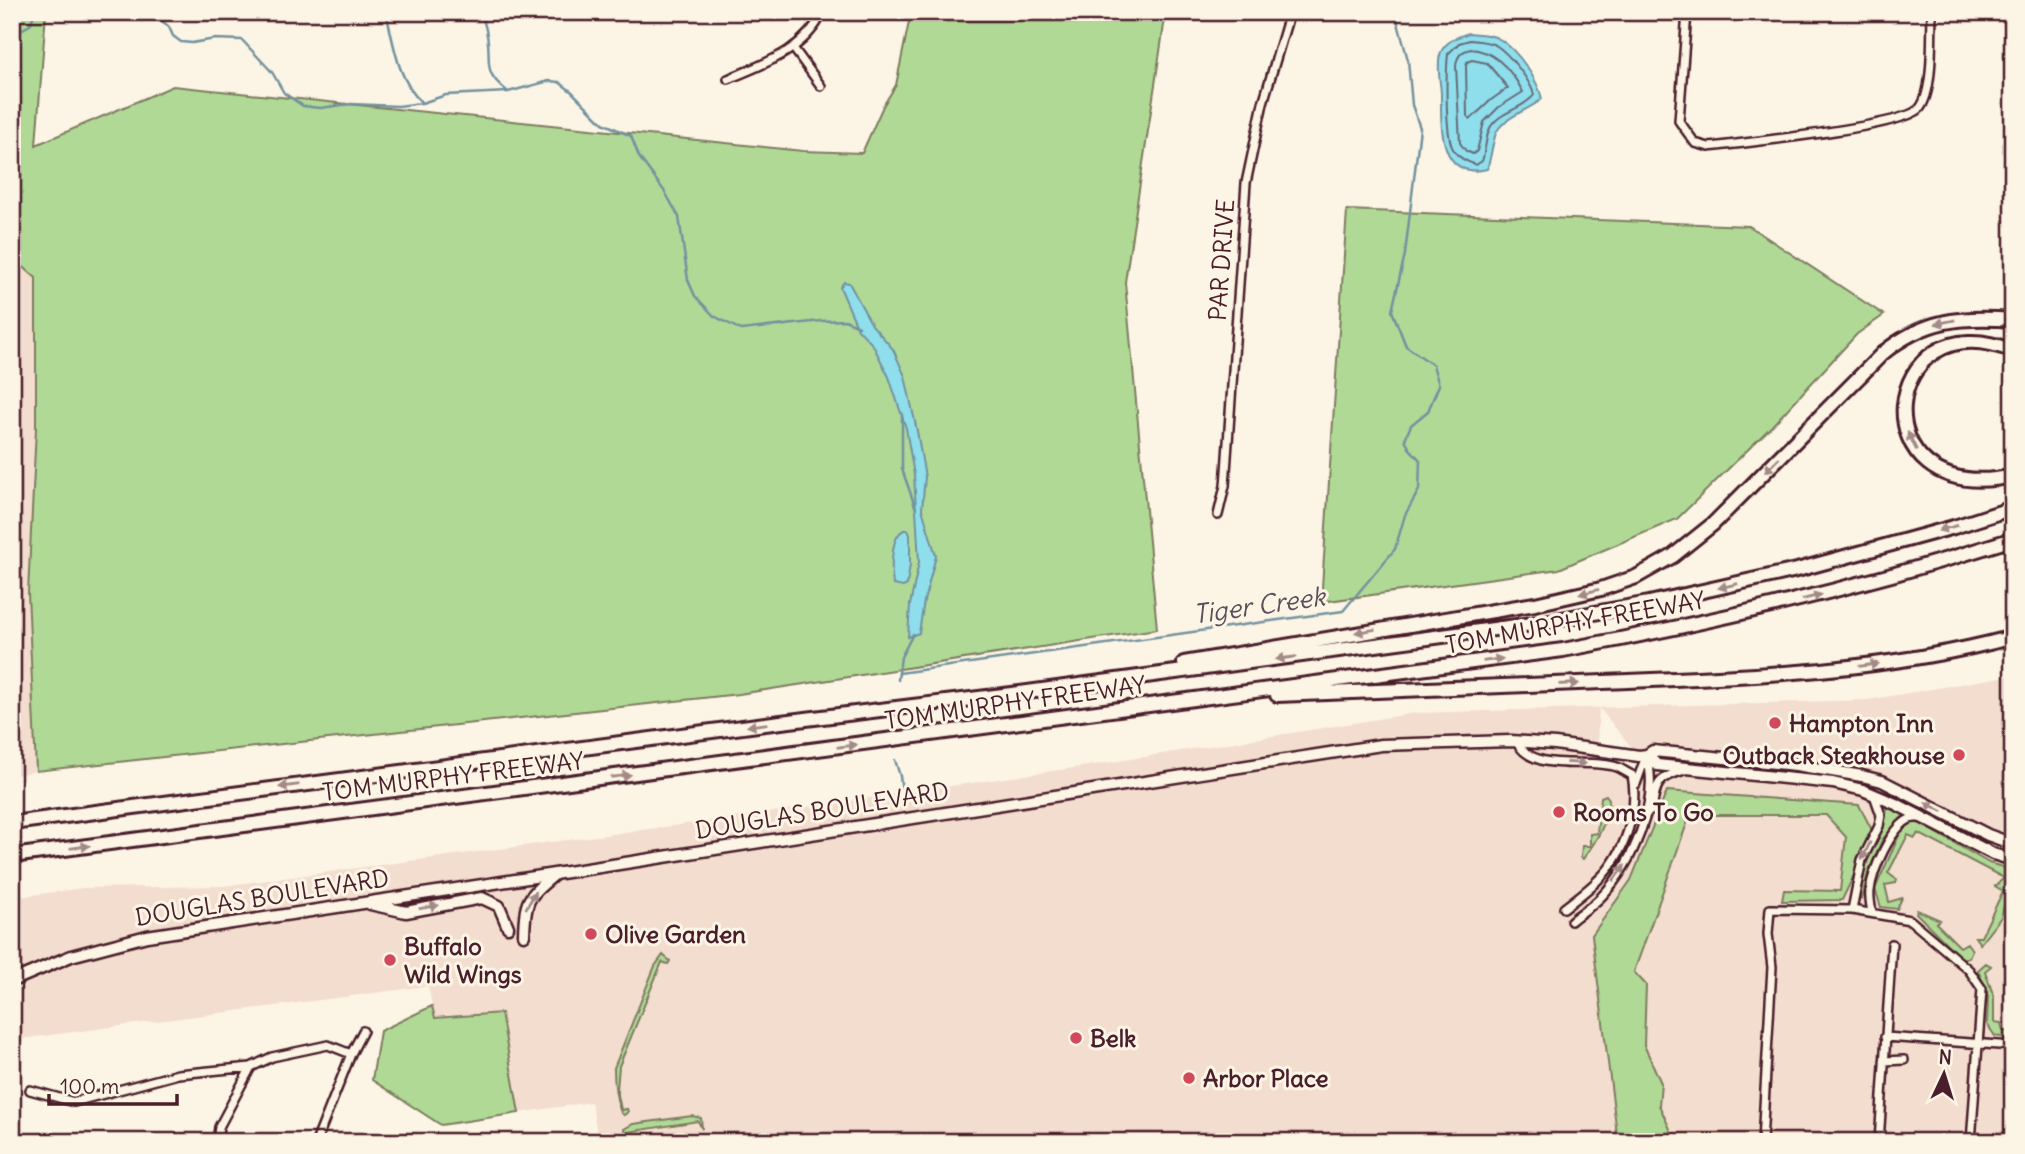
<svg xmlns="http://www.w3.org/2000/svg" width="2025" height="1154" font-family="Delius,sans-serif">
	<rect width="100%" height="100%" fill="#fcf5e5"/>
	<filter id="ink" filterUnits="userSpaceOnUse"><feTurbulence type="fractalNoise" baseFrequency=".0143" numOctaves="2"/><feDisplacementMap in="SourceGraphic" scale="14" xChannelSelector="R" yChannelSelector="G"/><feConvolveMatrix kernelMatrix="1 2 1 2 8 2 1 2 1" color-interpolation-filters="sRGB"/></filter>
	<g filter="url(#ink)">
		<path fill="#f3ddce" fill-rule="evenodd" d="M12 257 36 278V428L28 593 36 771 12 776Z
			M2013 675V1142H599L591 1102 519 1113 501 1013 435 1018 428 986 12 1040V898L82 888 223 886 731 818 1094 765 1415 713 1867 700ZM1599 708 1652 772 1651 773 1596 764Z"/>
		<path fill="#b0d996" stroke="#7d7c60" stroke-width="2" d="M12 12H46L36 145 173 86 803 151 862 153 883 106 896 85 911 12H1166L1125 282 1157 629 739 694 36 771 28 593 36 428V278L12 257Z
			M1347 210 1749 226 1884 315 1857 334 1769 429 1677 519 1559 569 1321 602Z
			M1667 791 1859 805 1874 834 1842 900 1782 901 1784 890 1840 891 1846 837 1826 815H1690L1634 972 1646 985 1644 1045 1661 1083 1659 1105 1676 1142H1618L1592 935 1631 880Z
			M1606 795 1609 799C1608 822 1597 840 1583 859L1581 857 1582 846H1590V834L1597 833 1601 797Z
			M1887 807 1904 815 1882 840 1868 873 1862 900 1860 899C1862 882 1865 865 1871 849 1878 834 1886 825 1887 807Z
			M1913 822 1921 824 1989 863 2013 870V889L2008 891 2001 917 1980 944 1975 937H1981L2003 891 1995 886 2004 878 1918 833 1915 838 1908 835 1888 873 1897 880 1896 883 1885 885 1889 902 1902 898 1897 909 1881 907 1875 889 1901 831Z
			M1917 910 1940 920 1936 923 1960 947 1967 943 1972 950 1969 957 1962 959 1916 913Z
			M663 955 670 961 668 964 662 962 619 1066 617 1090 621 1110 627 1109 628 1112 624 1115 621 1113C615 1098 614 1084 614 1068L655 966Z
			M1986 963 1991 966 1985 971 1994 997V1022L2001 1023 2003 1031 2013 1032V1039L1995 1036 1987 1024 1988 996 1978 970Z
			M432 1006 435 1018 501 1013 519 1113 441 1125 372 1080 380 1031Z
			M692 1116 701 1118 702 1129 698 1121 627 1132 626 1140 624 1129 633 1124Z"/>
		<path fill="#8fdeec" stroke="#73929f" stroke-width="2" d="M1469 33C1480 34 1492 34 1501 40 1518 51 1538 80 1542 99 1529 110 1506 116 1497 131 1493 138 1491 159 1487 169 1438 181 1441 124 1441 93 1440 81 1436 60 1442 50 1448 40 1459 36 1469 33Z
			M844 282 849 283 872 325 893 349 905 376 917 431 925 477 922 509 936 556 924 601 919 633 908 637 910 605 919 562 914 475 906 428 889 377 873 345 858 329 840 287Z
			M904 530H908L910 535V565L907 585 903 587 893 585C891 570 890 536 904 530Z"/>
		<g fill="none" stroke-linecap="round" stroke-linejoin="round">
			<path stroke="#666b78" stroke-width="2" d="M1470 40C1479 41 1489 41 1497 46 1509 54 1531 81 1534 95 1524 109 1499 111 1490 128 1485 138 1486 151 1482 161L1476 165C1466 161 1458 158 1453 149 1445 135 1446 72 1448 54L1459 43Z
				M1471 49C1496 51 1512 71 1523 92L1499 107 1484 122 1477 151 1473 154 1466 151 1460 143 1456 66C1457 56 1461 51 1471 49Z
				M1472 60 1487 63 1508 88 1491 100 1471 119 1467 116 1466 66 1467 62Z"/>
			<path stroke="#73929f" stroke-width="2.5" d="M126 12 161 20 169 27 173 36 181 42 192 43 215 39 242 40 272 72 284 93 303 106 320 108 351 104 398 106 422 103 446 95 508 92 549 81 559 82 571 91 603 123 631 136 639 157 665 192 679 217 688 280 695 296 714 316 741 330 821 321 845 320 859 326
				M386 12C394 44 397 78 421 102
				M481 12C483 20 486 27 487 35 492 62 481 71 507 91
				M12 35 30 25 35 12
				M902 413V469L916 509
				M899 673 1343 611 1395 549 1405 515 1419 490 1420 460 1409 448 1405 439 1411 425 1428 411 1439 385 1433 365 1406 346 1392 311 1405 254 1420 128 1412 105 1408 60 1395 12
				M898 680 901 657 913 634
				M895 760 900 776 903 799"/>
			<defs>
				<path id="street" d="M1687 12 1679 121 1695 143 1709 147C1742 143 1905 127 1920 108 1934 90 1931 35 1932 12
					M794 49 821 86
					M728 79C766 63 804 51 823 12
					M1218 515 1225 486 1246 183 1263 103 1290 12
					M1516 741C1534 775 1585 757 1617 767 1622 769 1627 773 1632 775 1639 810 1625 855 1598 880 1588 890 1576 899 1564 908
					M1636 784 1646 756
					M1646 814 1652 810C1656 783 1657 778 1685 770
					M1852 910 1862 860 1879 826 1881 815 1874 795
					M1872 913C1871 906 1869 898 1870 891 1872 871 1891 827 1910 819 1911 818 1920 818 1921 818
					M1571 921C1580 913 1593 906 1601 897 1632 865 1660 802 1647 757
					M1885 1037 2013 1046
					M1884 1061 1904 1060
					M30 1090 74 1102 178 1074 251 1067
					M217 1142 219 1127 251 1067 272 1057 328 1045 351 1054
					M316 1142 351 1054 363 1031
					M1762 1142 1772 967 1768 934 1770 909 1852 910 1910 920 1969 970 1982 989 1971 1142
					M1879 1142 1892 944"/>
				<path id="secondary" d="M1647 755 1657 765 1833 783 1863 790 1898 805 1993 854 2013 860
					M370 904 406 912 482 898 499 906 508 927
					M524 935C525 898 528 897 555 874
					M12 981 71 956 147 936 574 871 1381 745 1511 741 1555 744 1639 756 1647 755 1653 751 1796 765 1862 776 1882 781 1988 835 2013 844"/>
				<path id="highway" d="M2013 351C1880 296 1855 510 2013 476
					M1184 663 1535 604 1601 589 1636 577 1673 556 1713 524 1883 353C1925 319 1961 316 2013 320
					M1277 695C1394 691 1511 686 1628 681 1758 676 1887 671 2013 637
					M12 823 773 723 1020 693 1539 623 1649 603 1797 570 1954 527 2013 508
					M12 856 1563 650C1715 622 1865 586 2013 539"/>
			</defs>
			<use href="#street" stroke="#4a1f2b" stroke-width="12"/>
			<use href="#secondary" stroke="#4a1f2b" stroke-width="15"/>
			<use href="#highway" stroke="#4a1f2b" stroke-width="18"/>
			<use href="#street" stroke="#fcf5e5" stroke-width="7"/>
			<use href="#secondary" stroke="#fcf5e5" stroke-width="10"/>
			<use href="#highway" stroke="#fcf5e5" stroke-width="12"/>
		</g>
		<defs><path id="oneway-solid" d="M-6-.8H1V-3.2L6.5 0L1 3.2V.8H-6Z" transform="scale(1.75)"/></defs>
		<g fill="#a38a88">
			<use href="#oneway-solid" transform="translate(1945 322) rotate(168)"/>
			<use href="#oneway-solid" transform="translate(1912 441) rotate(-116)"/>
			<use href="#oneway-solid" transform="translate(1772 465) rotate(135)"/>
			<use href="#oneway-solid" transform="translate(1948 528) rotate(164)"/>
			<use href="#oneway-solid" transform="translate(1728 586) rotate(167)"/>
			<use href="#oneway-solid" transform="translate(1589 592) rotate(166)"/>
			<use href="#oneway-solid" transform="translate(1812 597) rotate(-14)"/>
			<use href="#oneway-solid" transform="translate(1365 631) rotate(171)"/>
			<use href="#oneway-solid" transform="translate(1286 658) rotate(172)"/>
			<use href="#oneway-solid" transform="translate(1493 660) rotate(-8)"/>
			<use href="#oneway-solid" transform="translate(1869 665) rotate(-8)"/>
			<use href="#oneway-solid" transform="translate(1569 684) rotate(-2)"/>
			<use href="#oneway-solid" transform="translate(757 725) rotate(173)"/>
			<use href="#oneway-solid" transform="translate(847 746) rotate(-8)"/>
			<use href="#oneway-solid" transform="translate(1576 763) rotate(4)"/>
			<use href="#oneway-solid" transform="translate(621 776) rotate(-7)"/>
			<use href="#oneway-solid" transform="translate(289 786) rotate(172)"/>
			<use href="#oneway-solid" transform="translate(1934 807) rotate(-153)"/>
			<use href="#oneway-solid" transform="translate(80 847) rotate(-8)"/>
			<use href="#oneway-solid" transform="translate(1866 851) rotate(115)"/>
			<use href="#oneway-solid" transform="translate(1619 873) rotate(-53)"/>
			<use href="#oneway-solid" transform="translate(531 900) rotate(-59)"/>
			<use href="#oneway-solid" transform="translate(429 907) rotate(-10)"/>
		</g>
	</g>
	<g fill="#d1495b" stroke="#fcf5e5" stroke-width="2.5">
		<circle cx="1775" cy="723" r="7"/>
		<circle cx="1959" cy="755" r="7"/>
		<circle cx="1559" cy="812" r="7"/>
		<circle cx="591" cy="934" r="7"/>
		<circle cx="390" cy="960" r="7"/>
		<circle cx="1076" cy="1038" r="7"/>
		<circle cx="1189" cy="1078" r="7"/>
	</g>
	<g text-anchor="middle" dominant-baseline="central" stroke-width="6" stroke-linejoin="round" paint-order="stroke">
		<g font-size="24" fill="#4a1f2b" stroke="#fcf5e5">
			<text transform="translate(1221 260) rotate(-86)">PAR DRIVE</text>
			<text transform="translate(1575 622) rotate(-10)">TOM MURPHY FREEWAY</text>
			<text transform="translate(1015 702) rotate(-8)">TOM MURPHY FREEWAY</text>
			<text transform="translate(453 776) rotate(-7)">TOM MURPHY FREEWAY</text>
			<text transform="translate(822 810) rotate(-9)">DOUGLAS BOULEVARD</text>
			<text transform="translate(262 897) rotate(-9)">DOUGLAS BOULEVARD</text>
		</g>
		<g font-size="24" font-weight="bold" fill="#4a1f2b" stroke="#fcf5e5" text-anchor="start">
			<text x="1789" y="723">Hampton Inn</text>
			<text x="1945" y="755" text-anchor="end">Outback Steakhouse</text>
			<text x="1573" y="812">Rooms To Go</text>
			<text x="605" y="934">Olive Garden</text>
			<text x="404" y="946">Buffalo<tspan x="404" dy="28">Wild Wings</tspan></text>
			<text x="1090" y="1038">Belk</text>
			<text x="1203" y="1078">Arbor Place</text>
		</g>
		<g font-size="26" font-style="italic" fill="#5b4f5b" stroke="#fcf5e5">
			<text transform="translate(1259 605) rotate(-8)">Tiger Creek</text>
		</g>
	</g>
	<rect width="2025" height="1154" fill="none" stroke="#fcf5e5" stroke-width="42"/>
	<rect x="21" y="21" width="1983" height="1112" fill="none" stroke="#4a1f2b" stroke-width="2.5" filter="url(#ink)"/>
	<g transform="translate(1944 1074) rotate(4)" stroke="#fcf5e5" stroke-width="5" paint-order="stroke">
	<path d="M0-5L12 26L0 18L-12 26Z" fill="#4a1f2b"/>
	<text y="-10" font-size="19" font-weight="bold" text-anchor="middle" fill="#4a1f2b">N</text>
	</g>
	<path d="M49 1094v10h128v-10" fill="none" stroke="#4a1f2b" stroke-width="3.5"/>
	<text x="60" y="1094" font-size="21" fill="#4a1f2b" stroke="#fcf5e5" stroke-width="5" paint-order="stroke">100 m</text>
</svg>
